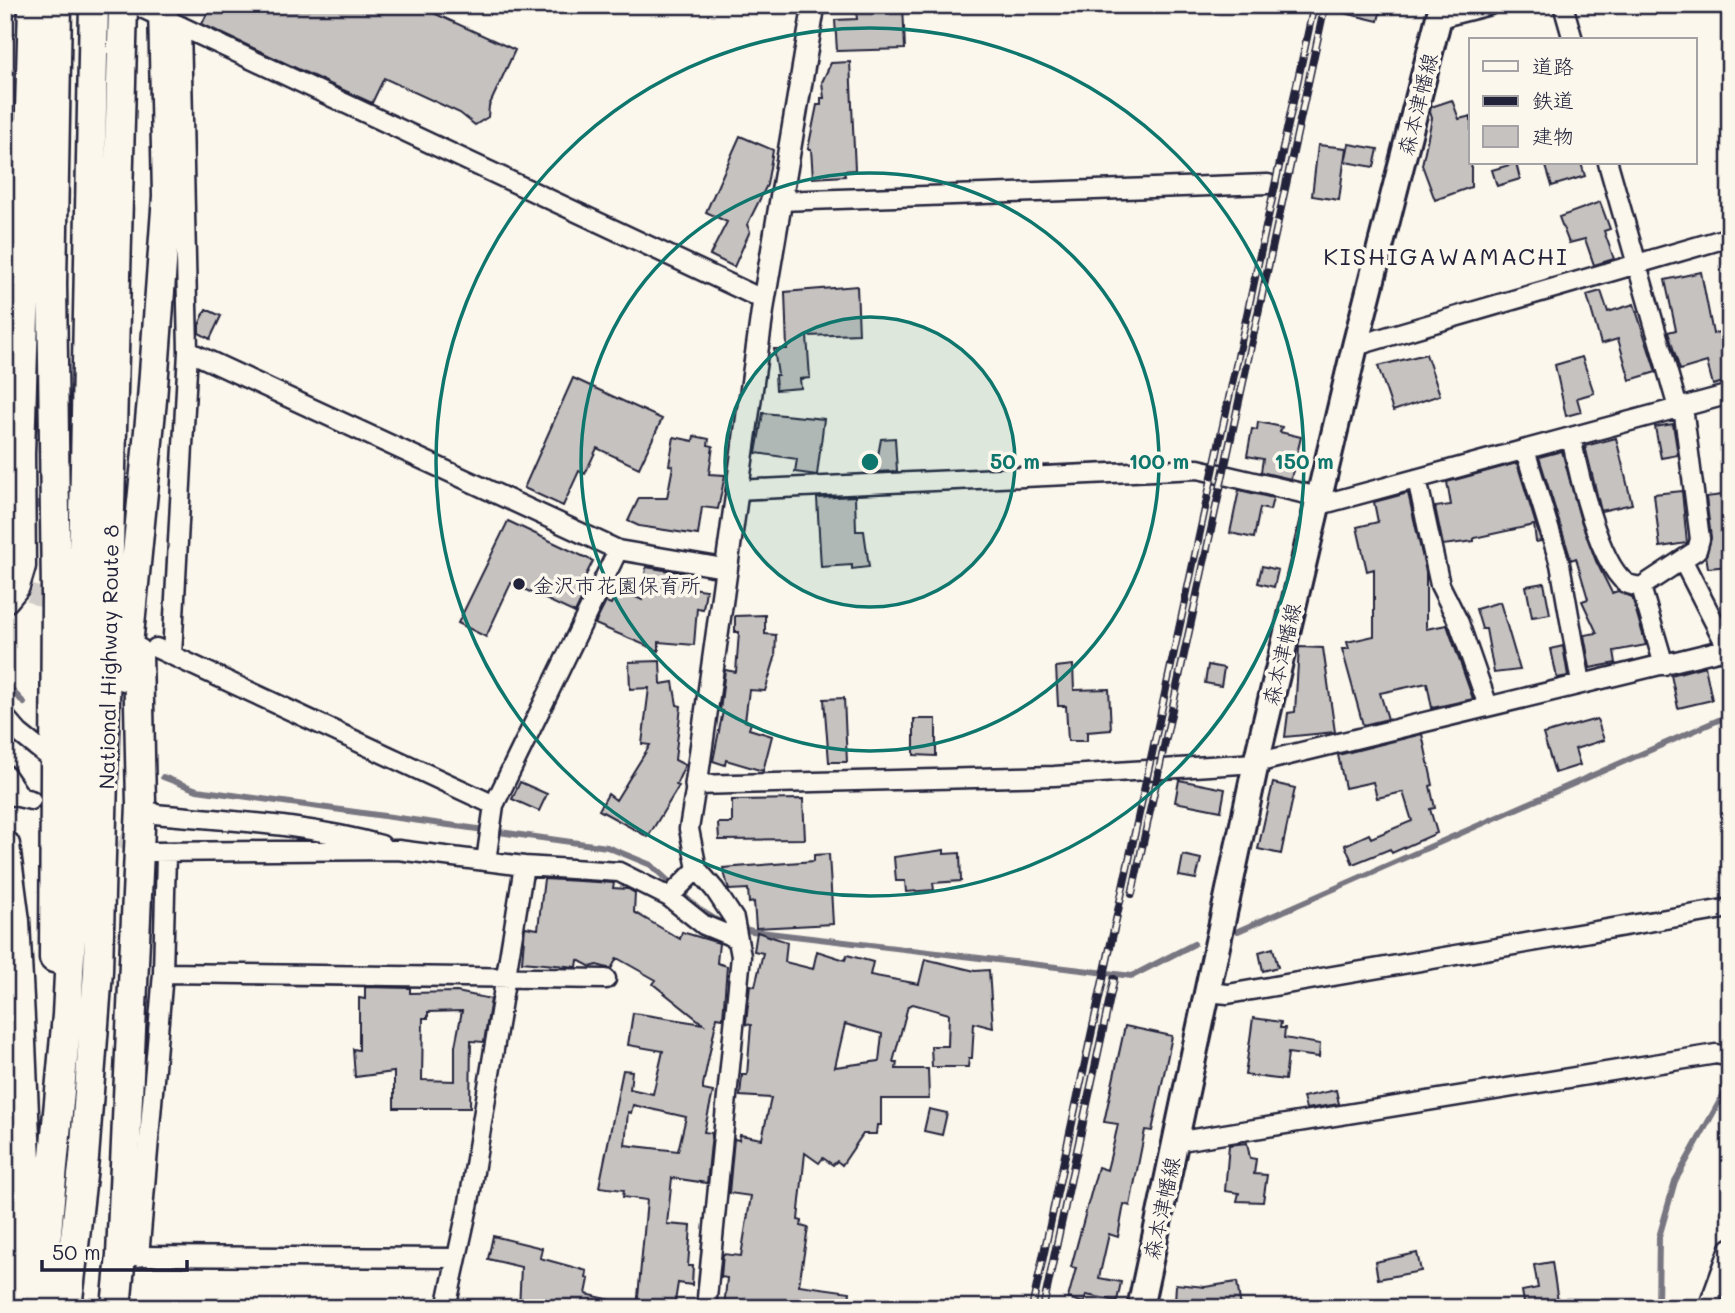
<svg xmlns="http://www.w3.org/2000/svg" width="1735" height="1313" font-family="Mali,'Klee One',sans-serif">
	<rect width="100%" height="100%" fill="#fbf7ec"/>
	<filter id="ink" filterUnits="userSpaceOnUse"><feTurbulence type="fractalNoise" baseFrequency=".0143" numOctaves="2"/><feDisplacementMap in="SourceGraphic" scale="14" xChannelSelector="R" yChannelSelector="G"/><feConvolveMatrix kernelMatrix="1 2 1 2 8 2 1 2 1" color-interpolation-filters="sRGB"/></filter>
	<g filter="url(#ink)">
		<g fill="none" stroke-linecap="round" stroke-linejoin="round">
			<path stroke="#787681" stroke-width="6" d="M5 683 24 703
				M163 777 197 790 607 847 651 865 697 908 718 921 752 931 1132 976 1194 944
				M1238 931 1730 715
				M1658 1308 1659 1237 1675 1181 1730 1083"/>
		</g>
		<path fill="#c6c2c0" stroke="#22223b" stroke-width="2" fill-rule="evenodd" d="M211 5H416L515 50 489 106 488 117 475 125 460 113 384 78 372 103 330 84 202 24Z
			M874 5H903L905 49 837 51 835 20 857 19 856 11 874 10Z
			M1337 5H1382L1378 21 1336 11Z
			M850 62 855 170 844 171 845 176 813 178 811 149H808L817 105H821V98H824L822 82 831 63Z
			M1452 100 1459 119 1471 116V187L1435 200 1422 165 1432 118 1430 112 1431 107Z
			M740 136 773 150 767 185 747 225 750 231 734 267 710 255 727 222 706 212Z
			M1349 144 1378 149 1374 167 1345 162Z
			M1318 145 1346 148 1339 200 1312 196Z
			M1516 163 1520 179 1497 186 1492 170Z
			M1545 163H1581L1585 176 1552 186Z
			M1600 202 1610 229 1604 231 1614 259 1594 265 1585 239 1569 243 1559 217Z
			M1701 272 1713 334 1725 330 1730 347V380L1713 385 1707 362 1680 370 1668 332 1676 330 1665 280Z
			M857 286 859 334 807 336 810 378 800 379 801 388 776 390 775 375H778L774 349H787L785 292Z
			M1601 291 1608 312 1634 304 1656 372 1630 380 1618 339 1601 344 1587 295Z
			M206 309 221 316 210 339 199 333V325Z
			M1426 354 1440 395 1393 411 1378 366Z
			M1582 357 1594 393 1577 398 1581 412 1566 416 1555 365Z
			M573 378 662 419 639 468 597 448 585 474 579 471 563 506 524 488Z
			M763 413 824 419 817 475 795 472 797 459 756 453Z
			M1258 422 1282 427 1280 432 1301 437 1291 479 1261 472 1263 459 1247 456 1252 429 1257 430Z
			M1673 424 1678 455 1661 458 1655 427Z
			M694 436 709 439 708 445 713 446 709 474 725 475 718 509 702 507 698 535 639 526 628 521 639 498H667L673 466 669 465 674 437 693 441Z
			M895 438 897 471 875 472 881 439Z
			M1616 438 1632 504 1601 511 1585 446Z
			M1562 451 1580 518 1596 561 1612 593 1618 591 1632 597 1646 645 1614 651 1616 663 1590 668 1584 635 1597 633 1582 601 1588 599 1576 558 1571 560 1539 457Z
			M1517 463 1541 541 1536 542 1534 525 1474 538V541L1443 545 1435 507 1451 505 1447 482Z
			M1239 490 1273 498 1270 510 1260 508 1254 538 1230 533Z
			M1682 491 1687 543 1660 547 1654 494Z
			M1408 493 1426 572V629L1447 625 1473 699 1432 708 1427 683 1380 693 1388 719 1363 725 1342 649H1349L1347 642 1374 636V569L1367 571 1357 527 1378 522 1374 502Z
			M1730 494V566L1708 568 1706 555 1711 538 1706 497Z
			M855 496 856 531H864L869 567 852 569V565L821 567 817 498Z
			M508 521 593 561 579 589 585 592 575 613 511 583 486 637 458 623Z
			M1262 566 1278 570 1274 587 1258 583Z
			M646 567 683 573 684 587 706 590 703 609 697 608 694 645 659 642V651L595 624 606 602 611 604 619 589 642 600Z
			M1544 583 1550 614 1532 617 1526 586Z
			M1500 602 1520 670 1494 673 1486 629H1482L1476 609Z
			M765 615V634L776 635 775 658 765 691 749 690 745 721 751 723 749 729 772 736 763 771 726 760 725 765 713 761 723 711H720L725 670 736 672 739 632H735V616Z
			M1563 646 1568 676 1557 678 1551 649Z
			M1299 647 1323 648 1335 732 1285 737 1288 713 1295 712Z
			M660 661 661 684 673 682 677 705 681 706 675 760 685 765 676 785 679 786 648 837 599 810 608 794 616 800 650 745 642 744 649 688 630 689 629 662Z
			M1073 665 1074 690 1109 689 1111 730 1087 732V741H1068L1066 706H1058L1056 667Z
			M1208 665 1224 668 1221 686 1205 683Z
			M1705 666 1712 700 1678 708 1671 675Z
			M844 698 847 762H829L824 699Z
			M914 719H936V756L914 755Z
			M1597 719 1604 740 1575 749 1580 765 1555 773 1543 734Z
			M1422 734 1433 785 1430 786 1435 808 1430 809 1437 833 1392 853 1390 849 1353 864 1345 845 1369 834 1371 838 1412 821 1403 792 1377 798 1373 782 1345 788 1338 755Z
			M1179 780 1225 789 1221 811 1175 802Z
			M520 782 547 794 539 811 512 799Z
			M1273 783 1295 788 1281 854 1258 849Z
			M803 799 805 839 719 840 718 823H732V800Z
			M944 850V854L960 853 961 881 933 883 934 890 906 892 905 881H896L894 857Z
			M829 854 833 924 756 928 754 902 749 903 748 889 729 890 723 868 814 861V855Z
			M1183 855 1201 859 1196 879 1179 876Z
			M544 879 614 883 613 888 628 889 635 893 634 912 680 939 682 932 719 943 717 963 727 966 723 1018 717 1017 703 1085V1090L713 1092 704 1132 712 1133 707 1183 672 1178 667 1224 691 1226 688 1266H693L692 1285 678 1283 674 1308H637L647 1200 623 1197 624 1190 599 1187 623 1070 632 1071 630 1089 653 1094 663 1051 628 1045 633 1013 703 1024 653 984 656 980 617 958 611 969 597 965 591 967 578 960 577 967 522 962 525 927 538 929ZM633 1105 686 1117 678 1151 625 1145 628 1112 631 1113Z
			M757 932 787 942 785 962 813 969 817 951 845 960 847 955 873 962 870 975 919 984 925 959 975 971 989 970 993 1028 974 1023 972 1058H969L968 1067H932L931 1046H948L949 1014 913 1004 908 1006 893 1062H897L896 1069H928L929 1099H881V1125H877L876 1134H863L842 1165 837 1161 833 1165 823 1158 819 1163 805 1153 798 1220 802 1221 801 1226 808 1228 799 1285 850 1292 848 1308H724L727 1278 721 1277 723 1254 741 1256 751 1196 729 1193 734 1139 739 1140 740 1135 762 1139 771 1098 740 1096 742 1075H747L751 1025 746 1024 750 985 755 986 763 953 754 951ZM845 1024 882 1034 879 1061 835 1067Z
			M1273 948 1278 967 1263 971 1259 952Z
			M365 987 410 988V993L457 992 491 999 484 1042 471 1041 470 1108H394V1072L355 1077 353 1049 359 1050V998L365 999ZM462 1011 455 1046V1081L422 1080 423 1018H428V1012Z
			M1253 1018 1281 1022 1280 1028H1285L1284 1038 1320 1044 1319 1057 1288 1053 1285 1080 1245 1075Z
			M1125 1026 1172 1036 1152 1131 1145 1130 1130 1206 1124 1204 1118 1237 1109 1234 1099 1278 1121 1282 1117 1301 1086 1295 1084 1303 1068 1298 1076 1268 1071 1267 1098 1167 1107 1170 1114 1142 1118 1124 1104 1122Z
			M1336 1090 1339 1104 1306 1109 1303 1097Z
			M929 1109 947 1113 942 1135 924 1131Z
			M1247 1143 1250 1158 1256 1159 1254 1174 1267 1175 1263 1202 1237 1201 1239 1193 1225 1191 1229 1145Z
			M493 1236 542 1248 540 1258 587 1271 586 1278 589 1279 586 1294 619 1302V1308H519L521 1267 488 1259Z
			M1417 1253 1421 1271 1378 1279 1375 1262Z
			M1552 1262 1559 1308H1525L1522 1291 1538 1288 1534 1265Z
			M1237 1282 1241 1308H1203L1175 1303 1176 1284 1205 1287Z"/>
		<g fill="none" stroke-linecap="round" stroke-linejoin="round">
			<path stroke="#d0ccc9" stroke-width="18" stroke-dasharray="18 9" stroke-linecap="butt" d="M30 593 62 607
				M95 828 147 850"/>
			<defs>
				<path id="minor" d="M1563 5 1573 40
					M144 9 764 300
					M1439 18 1490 5
					M181 26 188 351
					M1608 163 1676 401 1683 407 1700 539 1697 550 1641 587 1664 665
					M780 201 1268 184
					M5 264 26 273
					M1355 346 1730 237
					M1571 437C1578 471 1598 562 1626 583 1629 585 1636 586 1641 587
					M1525 450 1560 564 1581 683
					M1417 479 1440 585 1459 623 1488 706
					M736 490 1198 469 1319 497
					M1316 506 1730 394
					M1683 561 1728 649
					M156 648 494 805 618 550
					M172 655 188 351 618 550 724 568
					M5 717 19 733 54 761
					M5 774 20 796
					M5 794 31 800
					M141 805 155 814C230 821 307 824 381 845
					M153 852 398 850 524 866 619 872 669 897 704 925 738 939
					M486 861 494 805
					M669 897 697 869
					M163 973 606 979
					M1206 992 1228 994 1730 908
					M1175 1142 1716 1054 1730 1057
					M127 1256 456 1258
					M139 1257 163 973 166 854
					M446 1308 469 1202 524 866
					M706 1308 741 956 734 919 715 890 697 869 689 829 696 785 1054 776 1256 763 1730 648
					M1708 1308 1730 1248"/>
				<path id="tertiary" d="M696 785 764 300 814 5"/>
				<path id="secondary" d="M1140 1308 1256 763 1355 346 1442 5"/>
				<path id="trunk" d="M5 598 15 586 21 566 20 454 33 5
					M125 676 152 400 167 196 163 5
					M5 845 15 921 20 1019 26 1161 24 1306
					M54 958 56 592 52 284 57 5
					M40 1308 67 1015 79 775 94 5
					M67 1308 84 1158 98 971 123 5
					M116 1308 121 1255 141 805 138 653"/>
			</defs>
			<use href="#minor" stroke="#22223b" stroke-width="23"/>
			<use href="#tertiary" stroke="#22223b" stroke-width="26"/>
			<use href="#secondary" stroke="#22223b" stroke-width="30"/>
			<use href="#trunk" stroke="#22223b" stroke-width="33"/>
			<use href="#minor" stroke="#fbf7ec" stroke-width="18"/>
			<use href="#tertiary" stroke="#fbf7ec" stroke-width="21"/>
			<use href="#secondary" stroke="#fbf7ec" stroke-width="24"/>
			<use href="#trunk" stroke="#fbf7ec" stroke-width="28"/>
			<defs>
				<path id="rail" d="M1132 894 1325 5
					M1032 1308 1314 5
					M1043 1308 1114 979"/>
			</defs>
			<use href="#rail" stroke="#22223b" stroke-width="8"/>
			<use href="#rail" stroke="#fbf7ec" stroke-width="5" stroke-dasharray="16" stroke-linecap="butt"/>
		</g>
	</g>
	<circle cx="870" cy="462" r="145" fill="#0f766e" fill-opacity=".12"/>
	<g fill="none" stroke="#0f766e" stroke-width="3.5">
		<circle cx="870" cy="462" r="145"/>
		<circle cx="870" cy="462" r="289"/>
		<circle cx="870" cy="462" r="434"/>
	</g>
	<circle fill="#22223b" stroke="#fbf7ec" stroke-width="2.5" cx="519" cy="584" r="7"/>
	<g text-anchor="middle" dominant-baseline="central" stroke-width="7" stroke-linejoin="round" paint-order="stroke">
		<g font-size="21" fill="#22223b" stroke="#fbf7ec">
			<text transform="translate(1417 104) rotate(-76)">森本津幡線</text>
			<text transform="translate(1281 654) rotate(-77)">森本津幡線</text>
			<text transform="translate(108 657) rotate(-89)">National Highway Route 8</text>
			<text transform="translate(1161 1208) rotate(-78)">森本津幡線</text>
		</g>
		<g font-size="21" fill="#22223b" stroke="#fbf7ec" text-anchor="start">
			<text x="533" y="584">金沢市花園保育所</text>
		</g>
		<g font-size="24" letter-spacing="2" fill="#22223b" stroke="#fbf7ec">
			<text x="1446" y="255">KISHIGAWAMACHI</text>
		</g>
	</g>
	<circle cx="870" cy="462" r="10" fill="#0f766e" stroke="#fbf7ec" stroke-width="3.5"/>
	<g font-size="21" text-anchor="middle" font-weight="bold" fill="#0f766e" stroke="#fbf7ec" stroke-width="7" stroke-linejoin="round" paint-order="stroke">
		<text x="1015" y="469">50 m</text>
		<text x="1159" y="469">100 m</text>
		<text x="1304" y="469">150 m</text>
	</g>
	<rect width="1735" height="1313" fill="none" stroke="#fbf7ec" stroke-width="28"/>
	<rect x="14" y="14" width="1707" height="1285" fill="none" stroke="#22223b" stroke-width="2.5" filter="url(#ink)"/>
	<rect x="1469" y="38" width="228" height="126" fill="#fbf7ec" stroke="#a4a2a5" stroke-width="2"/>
	<rect x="1483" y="61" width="35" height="10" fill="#fbf7ec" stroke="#a4a2a5" stroke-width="2"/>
	<text x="1532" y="74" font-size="21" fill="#22223b">道路</text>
	<rect x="1483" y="96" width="35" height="10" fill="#22223b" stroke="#a4a2a5" stroke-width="2"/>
	<text x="1532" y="108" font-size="21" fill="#22223b">鉄道</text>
	<rect x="1483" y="126" width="35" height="21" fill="#c6c2c0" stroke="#a4a2a5" stroke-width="2"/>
	<text x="1532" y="144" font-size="21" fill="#22223b">建物</text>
	<path d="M42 1260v10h145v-10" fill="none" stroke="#22223b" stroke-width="3.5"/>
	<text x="52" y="1260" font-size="21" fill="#22223b" stroke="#fbf7ec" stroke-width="5" paint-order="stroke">50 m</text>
</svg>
